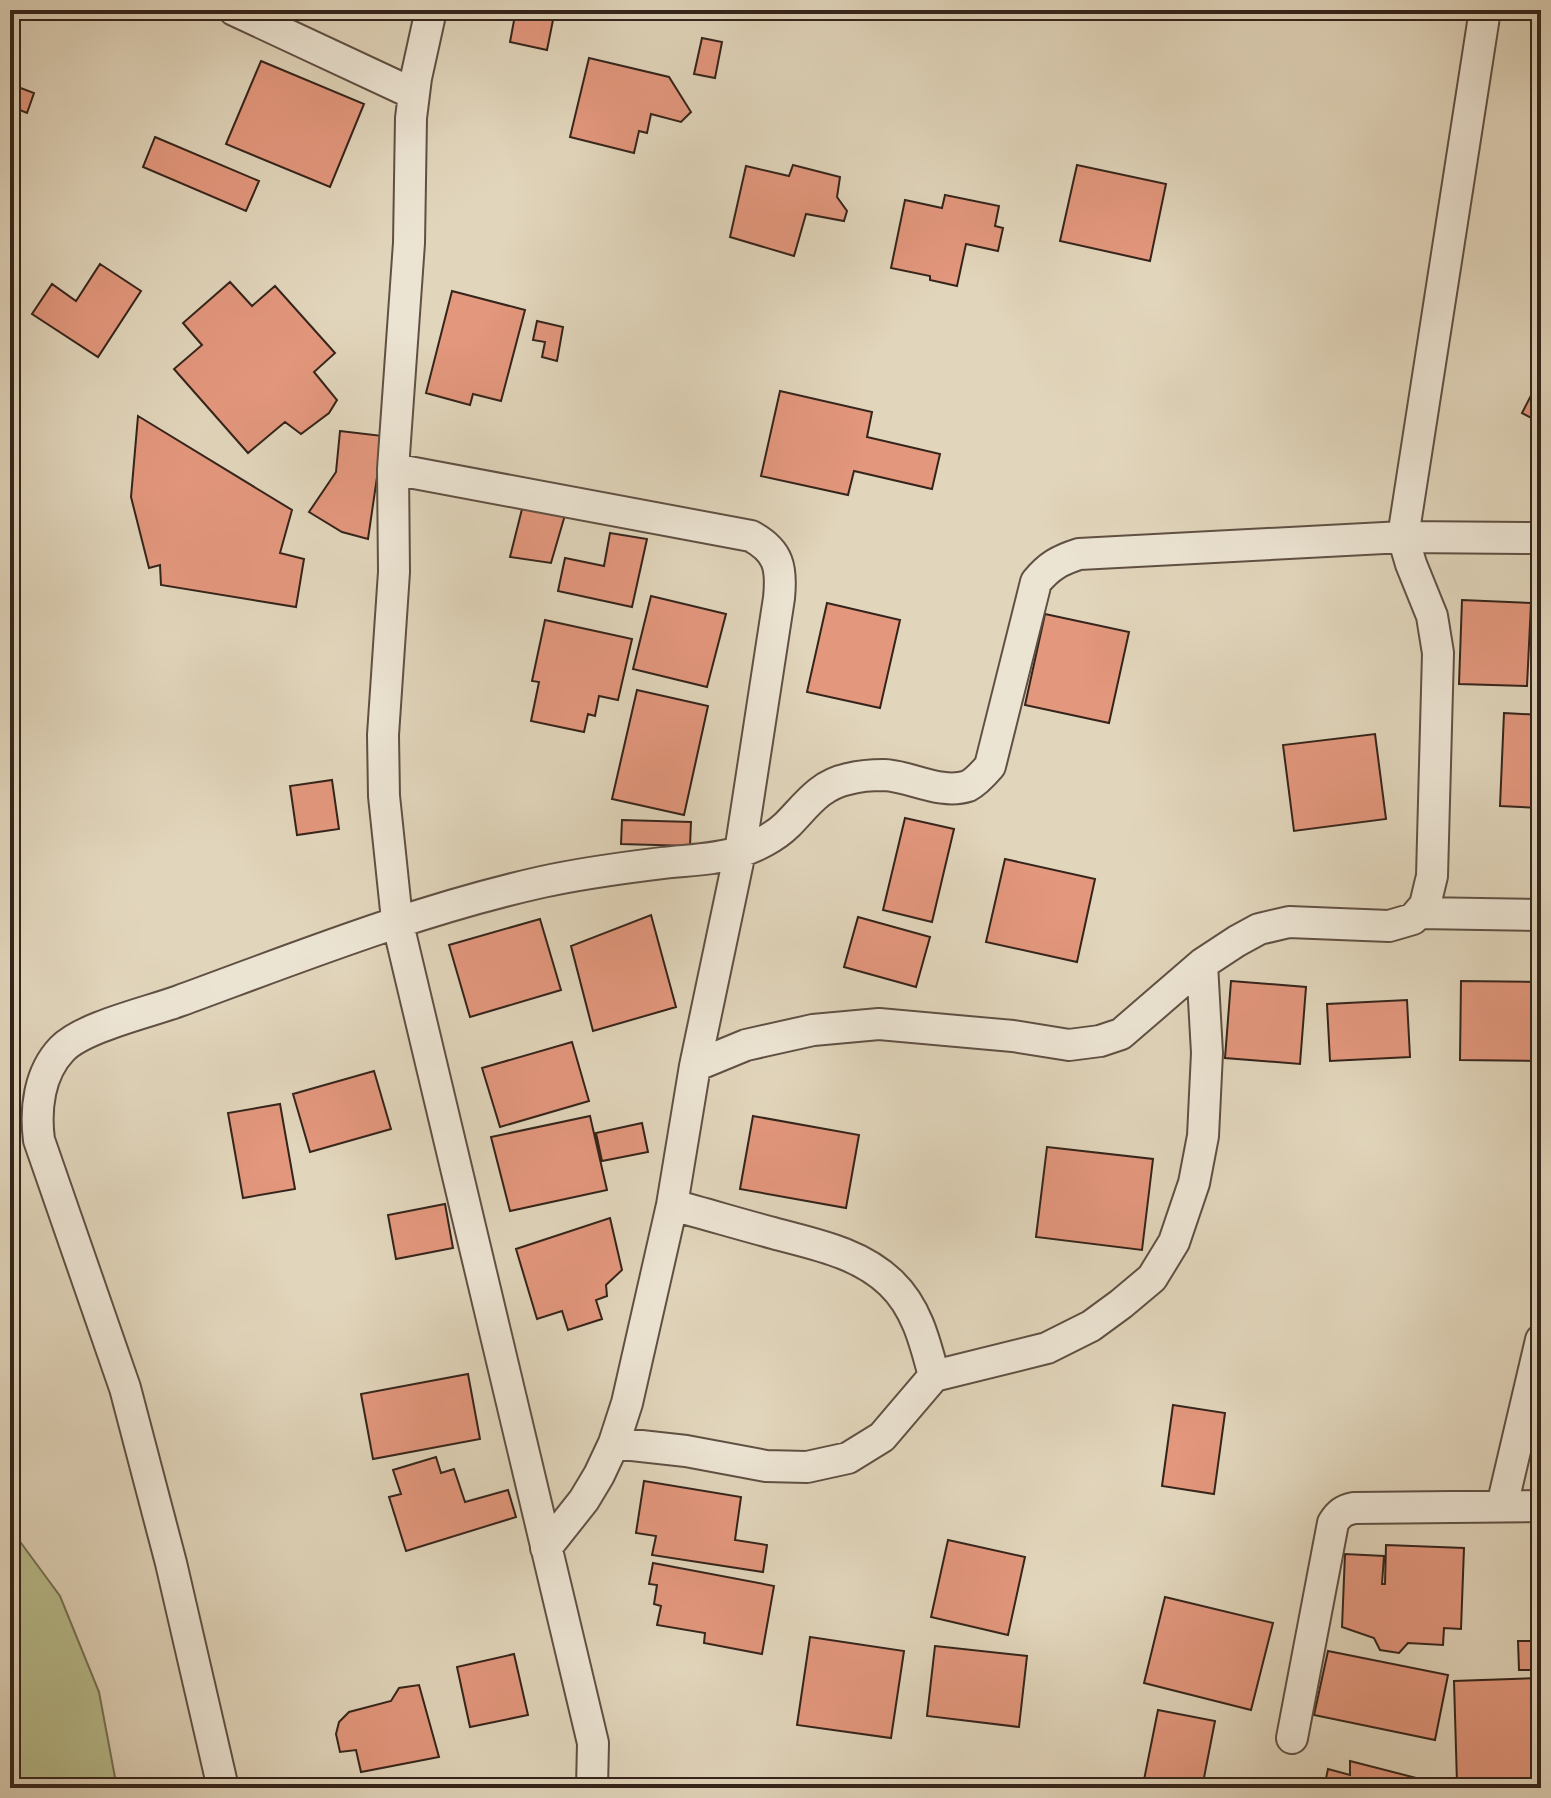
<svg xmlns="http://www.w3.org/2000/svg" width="1551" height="1798" font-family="Cardo,serif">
	<rect width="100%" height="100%" fill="#e1d5bb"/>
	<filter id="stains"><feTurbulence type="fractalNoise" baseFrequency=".0025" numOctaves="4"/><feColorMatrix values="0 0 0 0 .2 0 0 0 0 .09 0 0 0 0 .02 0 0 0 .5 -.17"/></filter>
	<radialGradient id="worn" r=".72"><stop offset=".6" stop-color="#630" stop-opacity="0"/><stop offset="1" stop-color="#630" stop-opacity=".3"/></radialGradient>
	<path fill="#b8bc8c" stroke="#767054" stroke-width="2" d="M10 1528 60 1596 99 1692 117 1788H10Z"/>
	<path fill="#e3977d" stroke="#35241b" stroke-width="2" d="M516 10H555L547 50 510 42Z
		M702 38 722 42 715 78 694 74Z
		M589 58 669 77 691 112 681 122 651 114 647 133 639 131 634 153 570 137Z
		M261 61 364 104 330 187 226 144Z
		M10 84 34 93 27 113 10 106Z
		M155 137 259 181 246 211 143 167Z
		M793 165 840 177 837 197 847 211 844 221 806 214 794 256 730 237 746 166 789 176Z
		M1077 165 1166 184 1150 261 1060 241Z
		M945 195 999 206 995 226 1003 228 998 251 966 244 957 286 930 280V276L891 268 905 200 942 208Z
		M100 264 141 291 98 357 32 314 52 284 76 301Z
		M230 282 252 306 275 286 335 353 314 372 337 400 329 413 301 434 285 422 248 453 174 369 202 345 183 323Z
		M452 291 525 310 501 401 473 394 470 405 426 393Z
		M537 321 563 327 557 361 542 357 545 342 533 340Z
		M1541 376V423L1522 413Z
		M780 391 872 412 867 437 940 454 932 489 854 471 848 495 761 476Z
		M138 416 292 510 280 553 304 559 296 607 161 585 160 565 149 568 131 497Z
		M340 431 383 436 368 539 342 532 309 512 336 472Z
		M523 505 565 515 551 563 510 557Z
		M610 533 647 539 632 607 558 591 565 558 604 566Z
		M1534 591 1541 592V679H1534Z
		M651 596 726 614 707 687 633 669Z
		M1462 600 1531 603 1527 686 1459 684Z
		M827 603 900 620 880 708 807 692Z
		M1045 614 1129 632 1109 723 1025 705Z
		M545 620 632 639 618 700 599 696 595 716 588 714 584 732 531 721 539 682 532 681Z
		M637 690 708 706 684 815 612 799Z
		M1504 713 1541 715V808L1500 806Z
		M1375 734 1386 819 1294 831 1283 745Z
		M332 780 339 829 297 835 290 786Z
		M905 818 954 829 932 922 883 910Z
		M622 820 691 822 690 846 621 844Z
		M1005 859 1095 879 1077 962 986 942Z
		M651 915 676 1007 593 1031 571 946Z
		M858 917 930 937 916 987 844 967Z
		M540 919 561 990 470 1017 449 945Z
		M1231 981 1306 987 1300 1064 1225 1058Z
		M1461 981 1541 982V1061L1460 1060Z
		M1407 1000 1410 1057 1330 1061 1327 1004Z
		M572 1042 589 1101 500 1127 482 1068Z
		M374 1071 391 1129 310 1152 293 1094Z
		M280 1104 295 1189 243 1198 228 1113Z
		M590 1116 607 1190 510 1211 491 1137Z
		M753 1116 859 1135 846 1208 740 1189Z
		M642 1123 648 1152 602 1161 596 1133Z
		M1047 1147 1153 1159 1142 1250 1036 1237Z
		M445 1204 453 1248 396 1259 388 1215Z
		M610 1218 622 1270 606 1285 607 1296 596 1300 602 1319 568 1330 562 1311 537 1319 516 1249Z
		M468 1374 480 1439 373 1459 361 1394Z
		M1173 1405 1225 1413 1214 1494 1162 1486Z
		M436 1457 441 1473 454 1469 465 1502 508 1490 516 1517 406 1551 389 1497 401 1494 393 1470Z
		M644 1481 741 1497 735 1540 767 1545 763 1572 652 1555 656 1536 636 1533Z
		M948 1540 1025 1557 1008 1635 931 1617Z
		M1386 1545 1464 1548 1461 1629 1444 1628 1443 1645 1408 1643 1399 1653 1380 1650 1374 1638 1342 1627 1345 1554 1384 1556 1382 1584H1385Z
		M653 1563 774 1586 762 1654 704 1643 705 1633 657 1625 661 1606 654 1604 657 1585 649 1584Z
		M1165 1597 1273 1623 1251 1710 1144 1683Z
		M810 1637 904 1651 891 1738 797 1725Z
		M1518 1641H1541V1670H1519Z
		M935 1646 1027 1656 1019 1727 927 1716Z
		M1328 1651 1448 1675 1435 1740 1314 1715Z
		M514 1654 528 1715 470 1727 457 1667Z
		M1541 1678V1781L1457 1783 1454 1681Z
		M419 1685 439 1757 361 1772 356 1750 340 1752 336 1734 339 1722 349 1712 391 1701 399 1688Z
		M1158 1710 1215 1721 1202 1788H1158L1143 1785Z
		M1350 1761 1428 1781 1426 1788H1324L1328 1769 1350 1775Z"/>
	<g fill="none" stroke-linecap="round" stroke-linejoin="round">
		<defs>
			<path id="minor" d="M234 10 414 94
				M431 10 416 78 411 118 409 243 393 469 394 572 383 735 384 796 397 920 593 1743 592 1788
				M1485 10 1403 537 1541 538
				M393 469 751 536C779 551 782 568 779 598L740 852 695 1066 672 1205 627 1403 614 1443 599 1475 584 1500 546 1548
				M1420 913 1541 915
				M672 1205C706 1214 739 1224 773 1233 813 1244 859 1252 891 1283 917 1308 925 1342 934 1376
				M614 1443 686 1451 766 1466 807 1467 848 1458 882 1437 934 1376 1047 1348 1091 1326 1121 1304 1152 1278 1174 1242 1194 1183 1203 1136 1207 1053 1202 964
				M1502 1506 1541 1340
				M1292 1738 1333 1523C1339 1513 1344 1510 1354 1508L1541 1506
				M223 1788 171 1563 125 1388 39 1140C35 1109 39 1073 62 1049 83 1027 149 1012 179 1001 299 957 417 910 542 882 582 873 621 868 662 863 687 860 715 860 739 852 755 847 775 837 787 825 806 806 819 785 848 779 859 776 873 775 884 775 911 776 940 795 968 786 976 782 984 773 990 766L1036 582C1049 566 1060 560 1079 554L1403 537 1411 564 1432 616 1438 653 1432 876 1425 905 1413 919 1389 926 1289 922 1259 929 1237 941 1202 964 1121 1034 1100 1041 1069 1045 1013 1036 879 1024 813 1030 746 1045 695 1066"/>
		</defs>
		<use href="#minor" stroke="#605043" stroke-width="34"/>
		<use href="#minor" stroke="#ece4d3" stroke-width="30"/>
	</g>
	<rect width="1551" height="1798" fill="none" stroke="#e1d5bb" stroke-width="40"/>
	<rect x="12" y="12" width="1527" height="1774" fill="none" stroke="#35241b" stroke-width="4"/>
	<rect x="20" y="20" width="1511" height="1758" fill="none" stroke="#35241b" stroke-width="2"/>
	<rect width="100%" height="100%" filter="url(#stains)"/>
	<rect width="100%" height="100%" fill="url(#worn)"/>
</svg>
